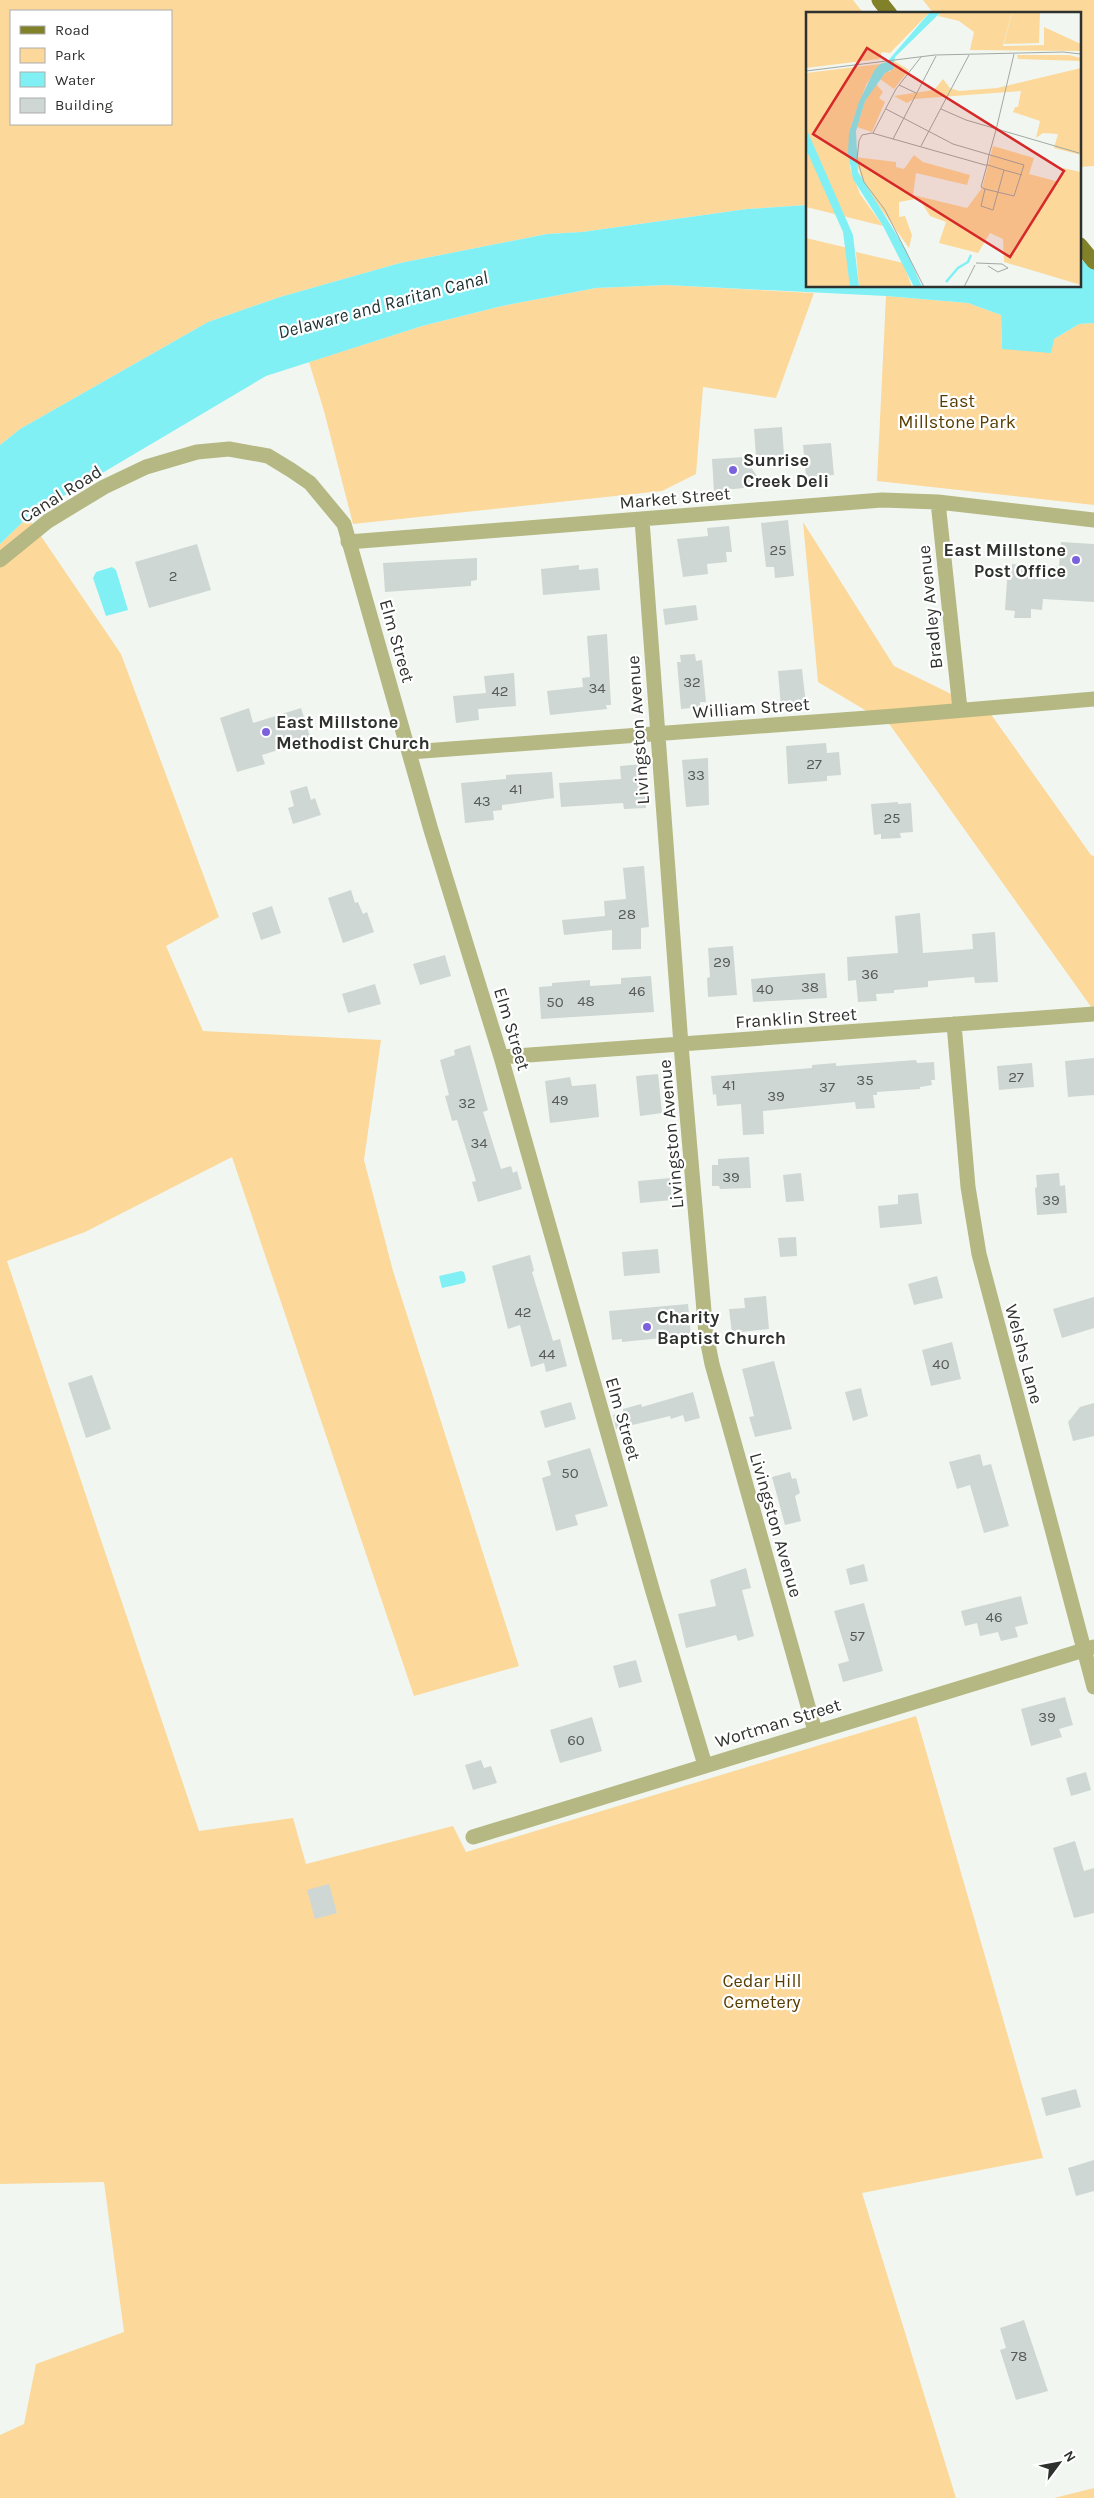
<svg xmlns="http://www.w3.org/2000/svg" width="1094" height="2498" font-family="Karla,sans-serif">
	<rect width="100%" height="100%" fill="#f1f7f0"/>
	<path fill="#fcd89a" fill-rule="evenodd" d="M0 0H853L864 14H808V205L747 209 582 232 547 234 400 263 280 297 208 322 20 429 0 445ZM11 11H171V124H11Z
		M923 0H1094V166L1080 167V14H934Z
		M666 285 814 293 776 398 703 387 696 474 662 491 353 524 324 411 309 362 422 326 502 306 596 288Z
		M886 296 968 303 1001 315 1002 349 1054 339 1079 324 1094 323V505L877 481Z
		M28 517 121 654 219 917 166 946 203 1031 381 1040 364 1160 393 1271 519 1666 414 1696 232 1157 85 1232 7 1261 199 1831 293 1818 306 1864 453 1826 466 1852 916 1716 1043 2158 862 2193 956 2498H0V2435L24 2424 36 2364 124 2332 104 2182 0 2184V544Z
		M803 522 894 666 990 713 1091 855 1094 856V1011L890 725 818 682Z
		M1094 2488V2498H1054Z"/>
	<path fill="#81f0f5" d="M808 205V286H1080V261L1094 262V323L1079 324 1054 339 1051 353 1002 349 1001 315 968 303 886 296 666 285 596 288 502 306 422 326 266 376 28 517 0 544V445L20 429 208 322 280 297 400 263 547 234 582 232 747 209Z
		M112 567 116 570 128 610 106 616 93 578 96 572Z
		M461 1271 464 1272 466 1280 464 1283 442 1288 439 1276Z"/>
	<path fill="#ced7d4" d="M782 427 784 455 756 457 754 429Z
		M831 443 834 475 806 477 803 445Z
		M744 457 764 486 714 491 712 459Z
		M788 520 794 576 775 578 774 567H766L761 523Z
		M729 526 732 552H726L727 562 707 564 708 574 683 577 677 539 708 536 707 528Z
		M1061 542 1094 544V602L1043 599 1042 610 1031 609V618H1014L1015 611 1005 610 1007 580H1011L1012 564 1059 567Z
		M197 544 211 590 149 608 135 562Z
		M477 558V580L471 581V586L385 592 383 563Z
		M579 565V570L598 568 600 590 543 595 541 569Z
		M696 605 698 620 665 625 663 609Z
		M607 634 611 705H606L607 709 550 715 547 691 583 687 582 678 590 677 587 636Z
		M695 654 696 661 702 660 706 702H700V707L681 709 677 662H681L680 655Z
		M802 669 806 705 781 707 778 671Z
		M514 673 516 706 478 709 479 720 456 723 453 696 486 693 484 676Z
		M249 708 253 723 301 708 311 740 262 755 265 764 237 772 220 718Z
		M826 743 827 753 839 752 841 775 827 776V781L788 784 786 746Z
		M708 758 709 805 686 807 682 760Z
		M643 764 646 808 624 809 623 803 561 807 559 783 621 779 620 766Z
		M552 772 554 798 502 805V810L493 811 494 820 465 823 461 783 506 779V775Z
		M307 786 311 800 315 798 321 815 293 824 288 808 294 806 290 791Z
		M898 802V804L911 803 913 832 900 833 901 838 881 839V834L874 835 871 804Z
		M644 866 649 927 641 928V949L612 950V930L564 935 562 920 605 916 604 901 626 899 623 868Z
		M351 890 355 903 358 902 363 914 367 912 374 932 343 943 328 898Z
		M272 906 281 933 261 940 252 913Z
		M920 913 923 953 973 949 972 934 995 932 998 982 975 983 974 977 928 981V987L894 990V993L876 994 877 1001 858 1002 856 980 848 981 847 957 898 953 895 916Z
		M733 946 737 995 708 997 707 978 710 977 708 948Z
		M445 955 451 976 420 985 413 964Z
		M825 973 827 998 753 1002 751 979Z
		M651 976 654 1012 541 1019 539 987 552 986V983L590 980V986L621 984V978Z
		M375 984 381 1004 348 1013 342 994Z
		M470 1045 488 1110 483 1112 501 1169 511 1166 513 1173 517 1171 522 1189 478 1202 472 1182 476 1181 457 1120 452 1121 445 1096 449 1095 440 1060 455 1055 454 1050Z
		M1094 1058V1095L1068 1097 1065 1061Z
		M916 1060 917 1063 934 1062 935 1080H931L932 1085 920 1087V1089L877 1092V1095H873L875 1108 856 1109 855 1102 763 1111 764 1134 743 1135 741 1104 717 1106 716 1094 713 1095 711 1076 812 1068V1065L836 1063V1066Z
		M1032 1063 1034 1087 999 1090 997 1066Z
		M658 1074 662 1113 640 1116 636 1076Z
		M570 1077 572 1086 596 1084 599 1117 550 1123 545 1081Z
		M749 1157 751 1188 720 1189 719 1186H712V1165H718V1159Z
		M801 1173 804 1201 786 1202 783 1175Z
		M1059 1173 1060 1186 1065 1185 1067 1213 1037 1215 1035 1188 1037 1187 1036 1175Z
		M670 1178 672 1200 640 1203 638 1181Z
		M918 1193 922 1224 880 1228 878 1206 898 1204V1195Z
		M796 1237 797 1256 780 1257 778 1238Z
		M658 1249 660 1273 624 1276 622 1252Z
		M530 1255 534 1271 532 1272 553 1341 560 1339 567 1366 546 1372 544 1363 531 1367 520 1325 508 1329 492 1266Z
		M937 1276 943 1298 914 1305 908 1284Z
		M766 1296 769 1329 732 1333 729 1309 745 1308 744 1298Z
		M1094 1297V1328L1062 1338 1053 1309Z
		M688 1304 691 1335 622 1342V1339L612 1340 609 1311Z
		M952 1342 961 1379 931 1386 922 1350Z
		M774 1361 792 1429 755 1437 749 1417 754 1416 742 1369Z
		M92 1375 111 1429 86 1438 68 1383Z
		M861 1388 868 1416 853 1421 845 1392Z
		M693 1392 700 1418 685 1422 683 1415 671 1419 670 1416 616 1429 613 1415 623 1412V1409L641 1404 642 1407Z
		M571 1402 576 1419 545 1428 540 1411Z
		M1094 1403V1436L1073 1441 1068 1422 1080 1407Z
		M590 1448 608 1506 575 1515 578 1525 556 1531 542 1478 551 1475 547 1461Z
		M980 1454 983 1466 991 1464 1009 1526 984 1533 970 1485 957 1489 949 1462Z
		M790 1472 792 1479 796 1478 800 1493 795 1496 801 1521 785 1525 772 1477Z
		M864 1564 868 1581 850 1585 846 1569Z
		M746 1568 751 1588 742 1590 754 1636 738 1641 736 1635 686 1648 678 1614 716 1606 710 1580Z
		M1021 1596 1028 1624 1015 1627 1018 1637 1001 1641 998 1632 980 1636 977 1623 965 1626 961 1611Z
		M864 1603 883 1671 843 1682 838 1664 849 1661 834 1611Z
		M636 1660 642 1682 619 1688 613 1666Z
		M1065 1697 1073 1725 1059 1729 1062 1737 1031 1746 1021 1709Z
		M592 1717 602 1751 560 1763 550 1730Z
		M481 1760 484 1768 491 1766 497 1783 473 1790 465 1765Z
		M1086 1772 1091 1790 1071 1796 1066 1778Z
		M1075 1841 1084 1871 1094 1868V1913L1074 1918 1053 1848Z
		M329 1884 337 1913 315 1919 307 1890Z
		M1076 2089 1081 2107 1046 2116 1041 2098Z
		M1094 2160V2191L1076 2196 1068 2168Z
		M1024 2320 1048 2391 1016 2400 1000 2350 1006 2348 1000 2328Z"/>
	<g fill="none" stroke-linecap="round" stroke-linejoin="round">
		<path stroke="#b5b882" stroke-width="15" d="M938 502 960 709
			M642 520 681 1045 706 1334 712 1364 815 1731
			M348 542 882 500 938 502 1094 520
			M0 560 48 521 104 487 146 467 197 452 229 449 268 456 291 470 310 483 344 524 431 830 501 1057 653 1592 705 1765
			M410 752 895 716 1094 699
			M954 1024 968 1187 979 1254 1094 1687
			M501 1057 1094 1014
			M473 1837 1094 1647"/>
		<path stroke="#808128" stroke-width="15" d="M879 0 890 14
			M1080 245 1094 262"/>
	</g>
	<g fill="#7b62dc" stroke="#fff" stroke-width="2">
		<circle cx="733" cy="470" r="5"/>
		<circle cx="1076" cy="560" r="5"/>
		<circle cx="266" cy="732" r="5"/>
		<circle cx="647" cy="1327" r="5"/>
	</g>
	<g text-anchor="middle" dominant-baseline="central" stroke-width="4.5" stroke-linejoin="round" paint-order="stroke">
		<g font-size="15" fill="#575a58">
			<text x="778" y="550">25</text>
			<text x="173" y="576">2</text>
			<text x="692" y="682">32</text>
			<text x="597" y="688">34</text>
			<text x="500" y="691">42</text>
			<text x="814" y="764">27</text>
			<text x="696" y="775">33</text>
			<text x="516" y="789">41</text>
			<text x="482" y="801">43</text>
			<text x="892" y="818">25</text>
			<text x="627" y="914">28</text>
			<text x="722" y="962">29</text>
			<text x="870" y="974">36</text>
			<text x="810" y="987">38</text>
			<text x="765" y="989">40</text>
			<text x="637" y="991">46</text>
			<text x="586" y="1001">48</text>
			<text x="555" y="1002">50</text>
			<text x="1016" y="1077">27</text>
			<text x="865" y="1080">35</text>
			<text x="729" y="1085">41</text>
			<text x="827" y="1087">37</text>
			<text x="776" y="1096">39</text>
			<text x="560" y="1100">49</text>
			<text x="467" y="1103">32</text>
			<text x="479" y="1143">34</text>
			<text x="731" y="1177">39</text>
			<text x="1051" y="1200">39</text>
			<text x="523" y="1312">42</text>
			<text x="547" y="1354">44</text>
			<text x="941" y="1364">40</text>
			<text x="570" y="1473">50</text>
			<text x="994" y="1617">46</text>
			<text x="857" y="1636">57</text>
			<text x="1047" y="1717">39</text>
			<text x="576" y="1740">60</text>
			<text x="1019" y="2356">78</text>
		</g>
		<g font-size="18" fill="#583d00" stroke="#fff">
			<text x="957" y="401">East<tspan x="957" dy="21">Millstone Park</tspan></text>
			<text x="762" y="1981">Cedar Hill<tspan x="762" dy="21">Cemetery</tspan></text>
		</g>
		<g font-size="18" font-weight="bold" fill="#2f312e" stroke="#fff" text-anchor="start">
			<text x="743" y="460">Sunrise<tspan x="743" dy="21">Creek Deli</tspan></text>
			<text x="1066" y="550" text-anchor="end">East Millstone<tspan x="1066" dy="21">Post Office</tspan></text>
			<text x="276" y="722">East Millstone<tspan x="276" dy="21">Methodist Church</tspan></text>
			<text x="657" y="1317">Charity<tspan x="657" dy="21">Baptist Church</tspan></text>
		</g>
		<g font-size="18" fill="#2f312e" stroke="#fff">
			<text transform="translate(61 494) rotate(-32)">Canal Road</text>
			<text transform="translate(675 498) rotate(-5)">Market Street</text>
			<text transform="translate(930 607) rotate(-96)">Bradley Avenue</text>
			<text transform="translate(397 641) rotate(74)">Elm Street</text>
			<text transform="translate(751 708) rotate(-4)">William Street</text>
			<text transform="translate(638 730) rotate(-94)">Livingston Avenue</text>
			<text transform="translate(796 1018) rotate(-4)">Franklin Street</text>
			<text transform="translate(512 1029) rotate(73)">Elm Street</text>
			<text transform="translate(671 1134) rotate(-95)">Livingston Avenue</text>
			<text transform="translate(1024 1354) rotate(75)">Welshs Lane</text>
			<text transform="translate(623 1419) rotate(74)">Elm Street</text>
			<text transform="translate(776 1525) rotate(74)">Livingston Avenue</text>
			<text transform="translate(778 1723) rotate(-17)">Wortman Street</text>
		</g>
		<g font-size="19" font-style="italic" fill="#1d3132" stroke="#fff">
			<text transform="translate(383 305) rotate(-15)">Delaware and Raritan Canal</text>
		</g>
	</g>
	<g transform="translate(806 12)">
		<rect width="275" height="275" fill="#f1f7f0"/>
		<path d="M0 0H124L84 41 76 40 73 47 0 56ZM135 0H206L197 34 238 33V15L275 32V39L164 38 168 20 153 9 132 4ZM234 0 233 31 198 32 206 1ZM211 43H263L275 46V49L212 47ZM88 49 103 58 88 77 74 67 81 59 84 60ZM74 52 60 73 45 114 44 156 54 182 77 214 0 195V61ZM275 56V143L248 136 252 122 237 121 230 126 234 109 207 100 209 95H212L215 79 108 87 101 91 88 84 128 78 137 67 144 76 153 79 191 76ZM70 72 77 80 73 86 79 90 66 120 51 115 59 89ZM187 134 228 146 223 162 253 170 257 156 275 160V273L198 250 197 227 184 221 172 241 133 231 140 210 124 204 116 191 109 187 93 190V205L99 204 106 223 103 236 57 172 49 145 90 150V155L98 157 108 143 117 150 164 163 161 173 110 161 107 183 161 196 176 176ZM0 226 42 236 44 275H0ZM50 240 97 251 106 275H53Z" fill="#fcd89a"/>
		<path d="M124 0H135L89 45 87 57 79 61 59 89 50 119 52 160 100 238 116 275H108L77 214 47 167 42 141 43 121 53 90 68 59 74 52 81 50ZM0 116 47 223 53 275H44L37 220 0 137Z" fill="#81f0f5"/>
		<path fill="none" stroke="#81f0f5" stroke-width="2.5" d="M140 270 152 256 162 250 165 243"/>
		<path fill="none" stroke="#a3a8a2" stroke-width="1" d="M0 59 129 43 257 40 275 42M93 73 110 81M80 97 147 132 218 153 208 184 179 177M135 97 160 108 273 141M67 121 90 77 115 45M87 127 130 44M115 134 163 43M198 158 216 163M170 251 196 252 202 256 192 260 182 254M118 275 79 198 58 170 51 147 53 129 56 123 66 121 179 153H182L198 158 187 198 175 194 179 177 175 175 181 153 183 143 190 118 208 42M158 275 169 253"/>
		<path fill="#d62828" fill-opacity="0.15" stroke="#d62828" stroke-width="2.5" d="M61 36 258 159 204 245 7 122Z"/>
		<rect width="275" height="275" fill="none" stroke="#2f312e" stroke-width="2.5"/>
	</g>
	<rect x="10" y="10" width="162" height="115" fill="#ffffff" stroke="#acadab"/>
	<rect x="20" y="26" width="25" height="8" fill="#808128" stroke="#acadab"/>
	<text x="55" y="35" font-size="15" fill="#2f312e">Road</text>
	<rect x="20" y="48" width="25" height="15" fill="#fcd89a" stroke="#acadab"/>
	<text x="55" y="60" font-size="15" fill="#2f312e">Park</text>
	<rect x="20" y="72" width="25" height="15" fill="#81f0f5" stroke="#acadab"/>
	<text x="55" y="85" font-size="15" fill="#2f312e">Water</text>
	<rect x="20" y="98" width="25" height="15" fill="#ced7d4" stroke="#acadab"/>
	<text x="55" y="110" font-size="15" fill="#2f312e">Building</text>
	<g transform="translate(1059 2463) rotate(58)" stroke="#ffffff" stroke-width="4" paint-order="stroke">
	<path d="M0-4L9 19L0 12L-9 19Z" fill="#2f312e"/>
	<text y="-8" font-size="14" font-weight="bold" text-anchor="middle" fill="#2f312e">N</text>
	</g>
</svg>
